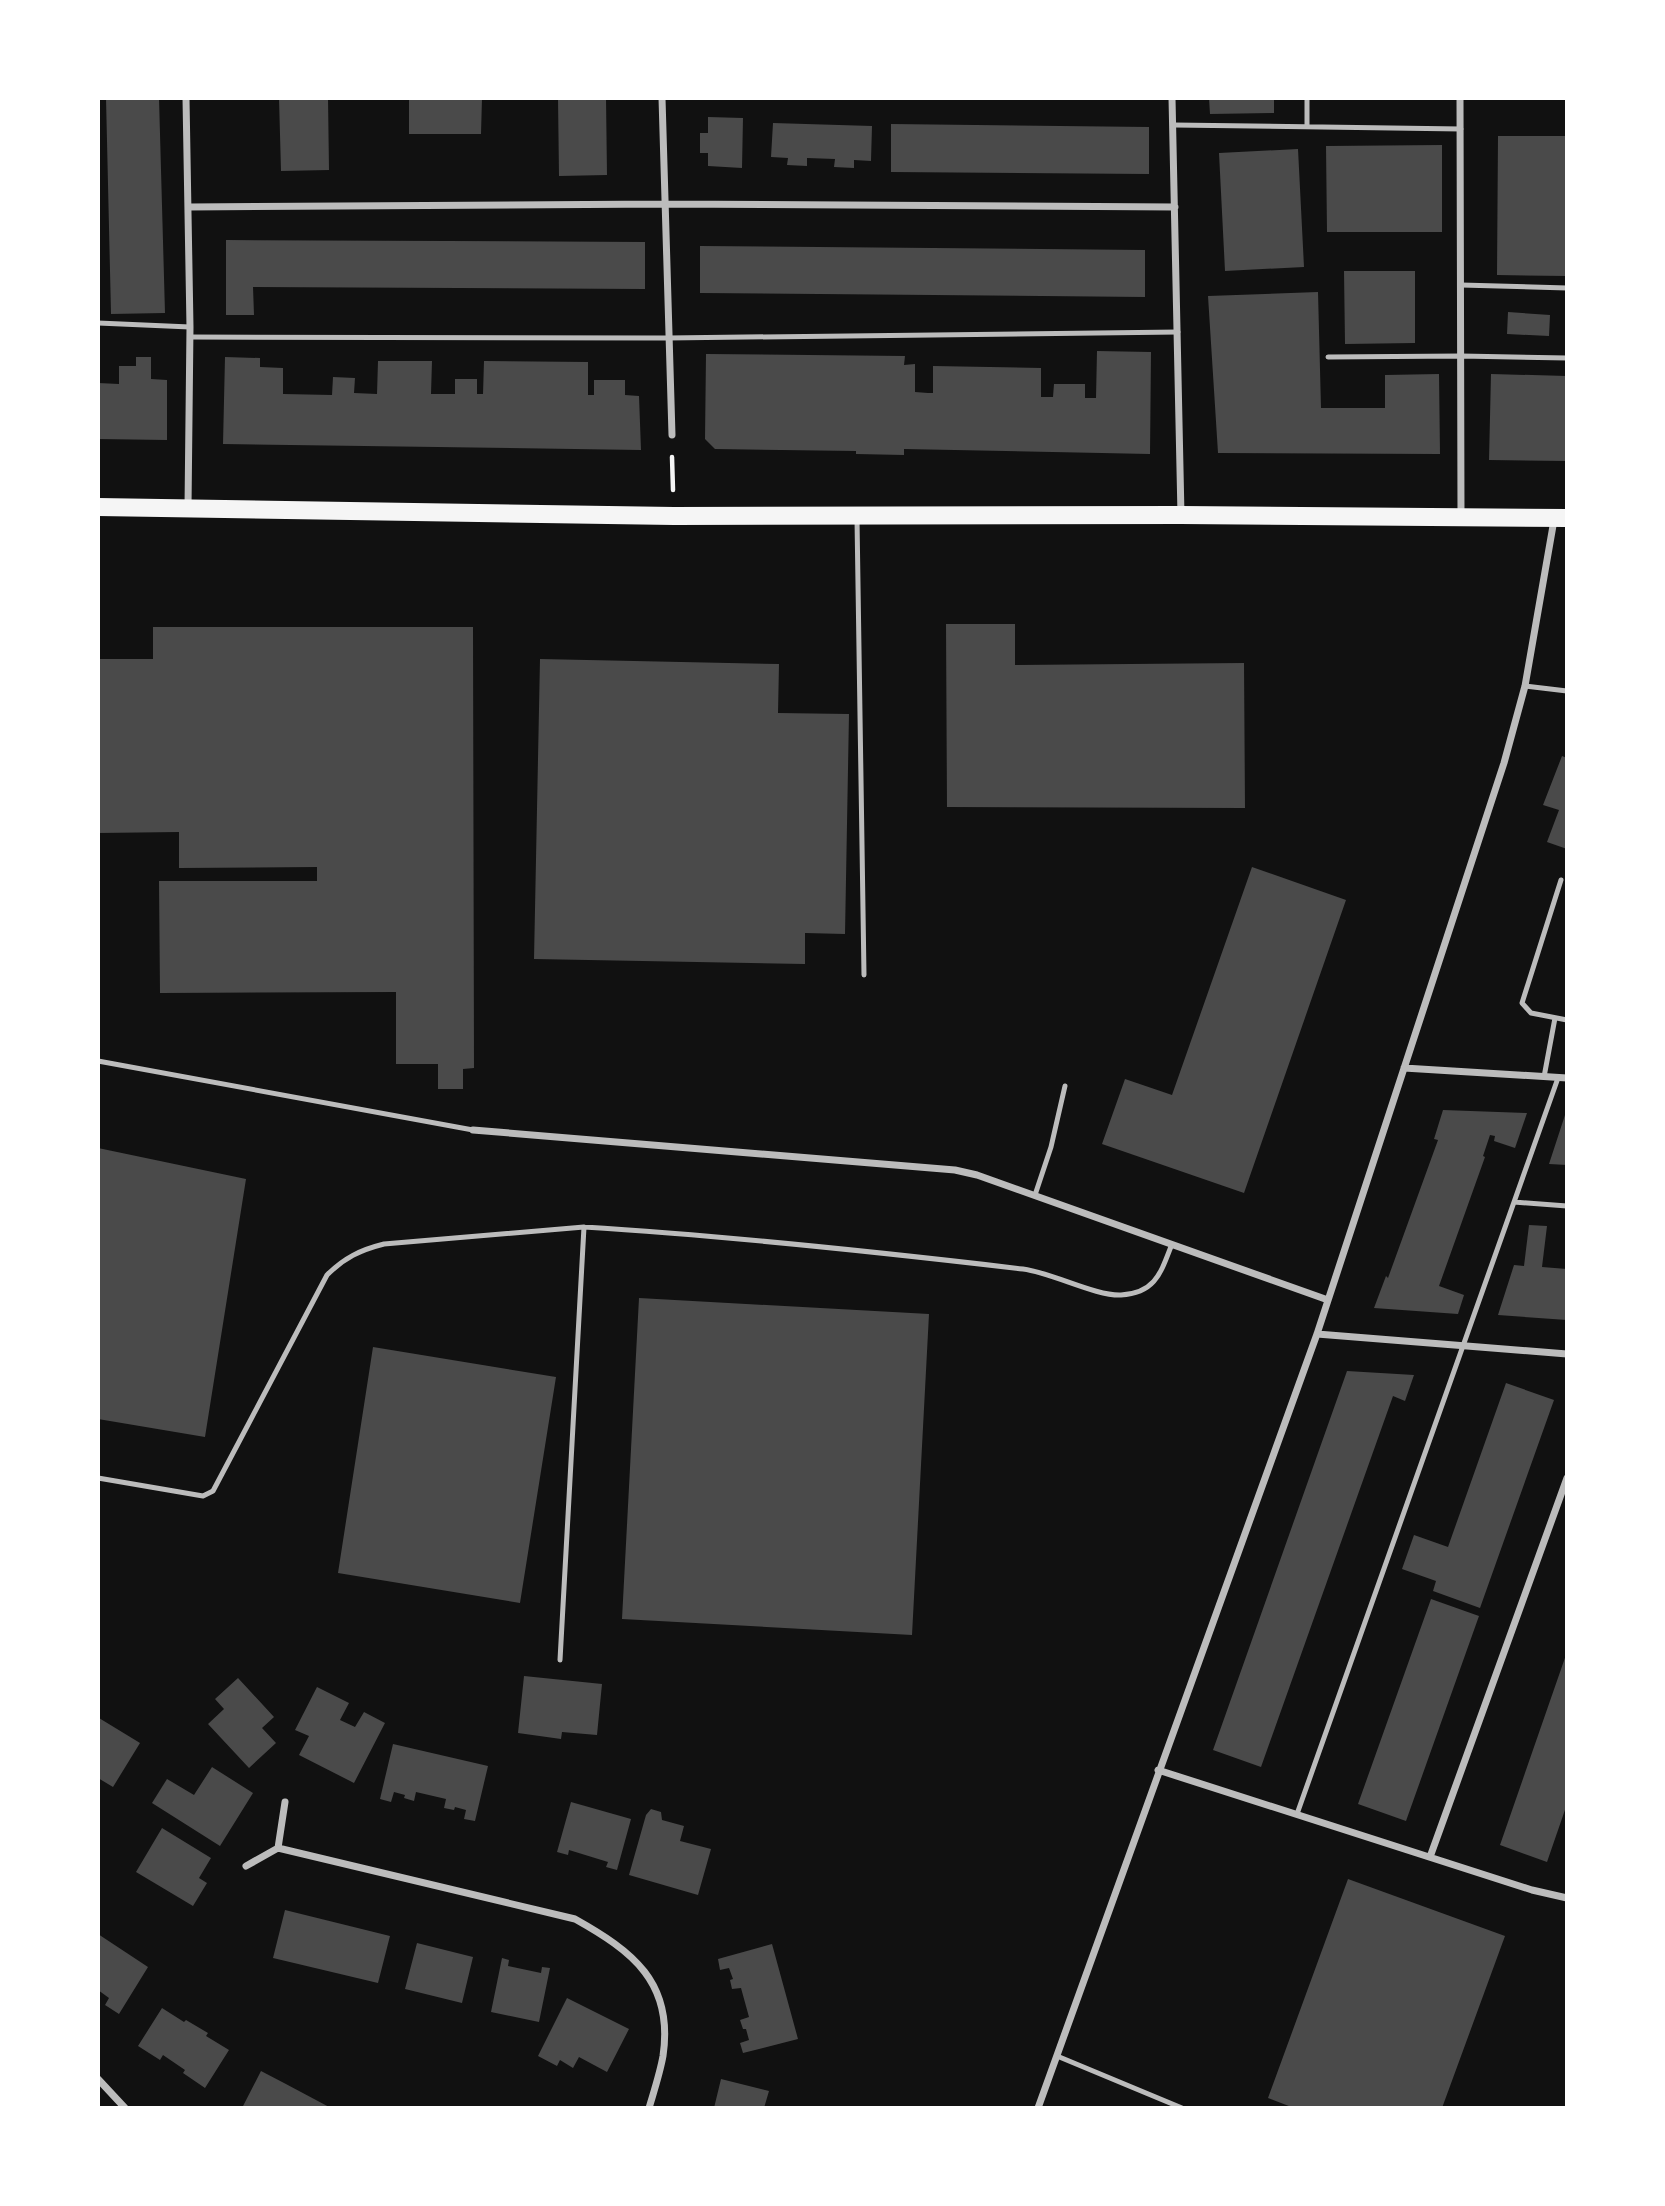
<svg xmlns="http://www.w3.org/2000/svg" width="1665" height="2206" font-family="'Playfair Display',serif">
	<rect width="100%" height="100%" fill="#111"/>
	<path fill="#4a4a4a" d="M106 98H159L165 313 111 314Z
		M279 98H328L329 170 281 171Z
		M409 98H482L481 134H409Z
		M558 98H606L607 175 559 176Z
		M1209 98H1274V113L1210 114Z
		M708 117 743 118 742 168 708 166V153H700V133H708Z
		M773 123 872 126 871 161 854 160V168L834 167 835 159 807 158V166L787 165 788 158 771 157Z
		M891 124 1149 127V174L891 172Z
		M1498 136H1567V276L1497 275Z
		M1442 145V232H1327L1326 146Z
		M1298 149 1304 267 1225 271 1219 153Z
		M226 240 645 242V289L253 287 254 315H226Z
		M700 246 1145 250V297L700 293Z
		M1344 271H1415V343L1345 344Z
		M1318 292 1321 408H1385V375L1439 374 1440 454 1218 453 1208 296Z
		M1508 312 1550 315 1549 336 1507 334Z
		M1097 351 1151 352 1150 454 904 449V455L856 454V451L715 449 705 439 706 354 905 356 904 365 915 364V392L928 393H933V366L1041 368V397H1053L1054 384H1085V398H1096Z
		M136 357H151V379L167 380V440L98 439V383L119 384V366H136Z
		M225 357 260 358V367L283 368V394L332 395 333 377 355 378 354 393 377 394 378 361H432L431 394H455V379H477V394H483L484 361 588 362V395H594V380H625V395L639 396 641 450 223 444Z
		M1491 374 1567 376V461L1489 460Z
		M946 624H1015V665L1244 663 1245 808 947 807Z
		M153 627H473L474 1068 463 1069V1089H438V1064H396V992L160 993 159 881H317V867L179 868V832L98 833V659H153Z
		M540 659 779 664 778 713 849 714 845 934 805 933V964L534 959Z
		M1562 756 1567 758V849L1547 842 1559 810 1543 805Z
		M1252 867 1346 900 1244 1193 1102 1144 1125 1079 1172 1095Z
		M1443 1110 1527 1113 1515 1148 1494 1141 1495 1136 1490 1135 1483 1156 1485 1157 1439 1286 1464 1295 1458 1314 1374 1308 1386 1276 1388 1278 1438 1140 1434 1139Z
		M1565 1115H1567V1165L1549 1164Z
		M98 1148 246 1179 205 1437 98 1419Z
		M1529 1225 1547 1226 1542 1267 1567 1269V1320L1498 1315 1514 1265 1524 1266Z
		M639 1298 929 1314 912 1635 622 1619Z
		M373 1347 556 1377 520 1603 338 1573Z
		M1347 1371 1414 1375 1405 1401 1393 1396 1261 1767 1213 1750Z
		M1506 1383 1554 1400 1480 1608 1433 1591 1436 1581 1402 1569 1414 1535 1448 1547Z
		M1431 1599 1479 1616 1406 1821 1358 1804Z
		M1567 1652V1804L1547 1862 1500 1845Z
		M524 1676 602 1684 597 1735 562 1732 561 1739 518 1733Z
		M238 1678 274 1717 262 1728 276 1743 249 1768 208 1724 224 1709 215 1699Z
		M317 1687 349 1703 340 1720 355 1727 364 1712 385 1723 354 1783 299 1755 309 1736 295 1730Z
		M99 1718 140 1743 113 1787 98 1778Z
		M393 1744 488 1766 475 1821 464 1819 466 1810 455 1807 454 1810 444 1808 446 1799 416 1792 414 1801 404 1798 405 1795 394 1792 391 1802 380 1799Z
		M212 1767 253 1793 220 1846 152 1803 167 1779 194 1795Z
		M571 1802 631 1819 617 1870 606 1867 608 1862 569 1850 568 1855 557 1852Z
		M651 1809 661 1812 662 1820 684 1826 680 1841 711 1849 698 1895 629 1875 646 1815Z
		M162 1828 211 1858 199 1878 207 1883 193 1906 136 1872Z
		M1348 1879 1505 1936 1442 2108H1294L1268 2098Z
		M285 1910 390 1936 378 1983 273 1958Z
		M98 1934 148 1967 119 2014 105 2005 109 1998 98 1990Z
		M417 1943 473 1957 462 2003 405 1989Z
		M772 1944 798 2039 743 2053 740 2043 749 2040 746 2029H743L740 2020 749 2017 741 1988 732 1989 730 1980 733 1979 729 1968 720 1970 718 1959Z
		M502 1958 509 1960 508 1966 541 1973 542 1967 550 1968 539 2022 491 2012Z
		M567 1998 629 2029 607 2072 579 2057 573 2068 560 2060 557 2066 538 2056Z
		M162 2008 184 2022 186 2020 208 2033 206 2036 229 2050 205 2088 183 2073 185 2070 163 2055 160 2060 138 2046Z
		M261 2071 284 2083 331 2108H242Z
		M721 2079 769 2091 764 2108H714Z"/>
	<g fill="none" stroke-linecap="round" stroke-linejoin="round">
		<path stroke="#f5f5f5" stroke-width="4.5" d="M672 457 673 490"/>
		<path stroke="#bcbcbc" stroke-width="5" d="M1307 98V127
			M1174 125 1461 129
			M1461 285 1567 288
			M98 323 190 327
			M190 337 668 338 1178 332
			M1328 357 1461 356 1567 358
			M857 519 864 975
			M1525 686 1567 691
			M1561 880 1522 1003 1531 1013 1567 1020
			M98 1061 473 1130
			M1544 1077 1555 1018
			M1035 1195 1051 1147 1065 1086
			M1514 1202 1567 1206
			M98 1478 203 1496 213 1491 327 1275C344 1258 360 1250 384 1244L584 1227
			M560 1660 584 1227C731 1236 878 1252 1023 1269 1053 1273 1095 1296 1121 1295 1156 1293 1161 1272 1172 1244
			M1297 1814 1558 1078
			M1057 2056 1182 2108"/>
		<path stroke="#bcbcbc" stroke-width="7" d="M186 98 190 327 188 507
			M662 98 672 435
			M1172 98 1181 515
			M1460 98 1461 517
			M189 207 664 204 1175 207
			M1404 1068 1567 1078
			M473 1130 955 1170 977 1175 1328 1300
			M1317 1334 1567 1354
			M1158 1770 1532 1890 1567 1898
			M278 1848 575 1919C632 1951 674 1982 663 2056 660 2073 654 2091 649 2108
			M1430 1857 1567 1478
			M246 1866 278 1848 285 1802
			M98 2079 125 2108
			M1038 2108 1317 1334 1504 763 1525 686 1554 520"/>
		<path stroke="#f5f5f5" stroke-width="18" d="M98 507 674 516 1181 515 1567 518"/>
	</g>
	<rect width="1665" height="2206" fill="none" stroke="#ffffff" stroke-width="200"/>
</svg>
